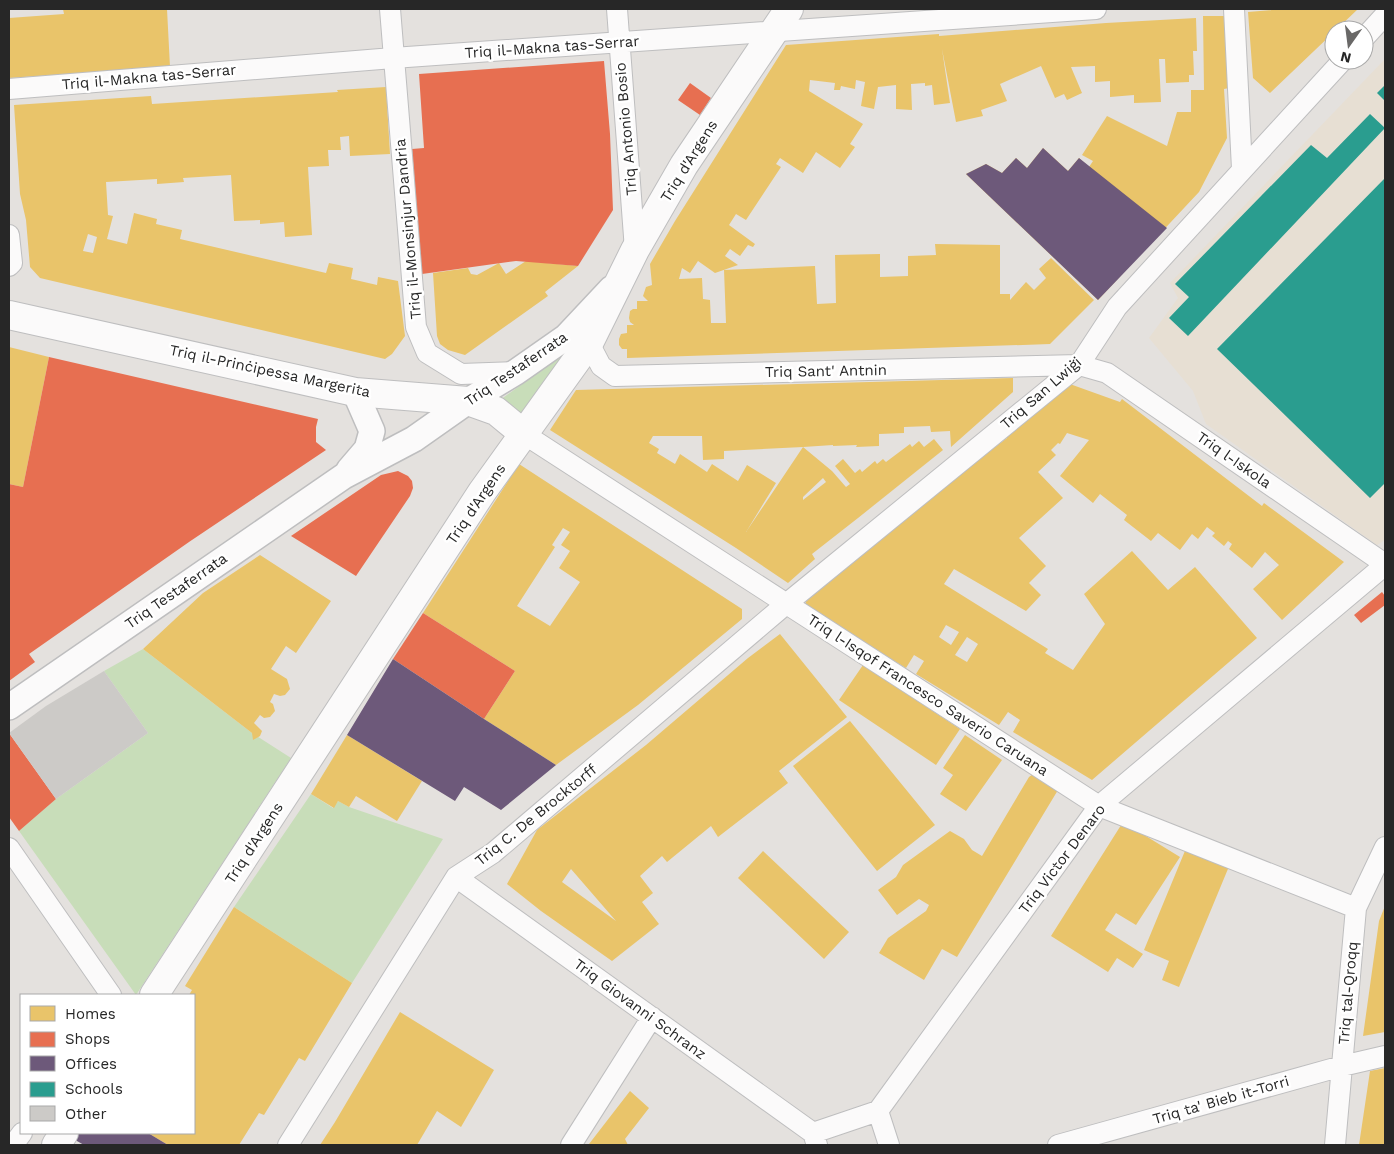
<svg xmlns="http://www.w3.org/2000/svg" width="1394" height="1154" font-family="'Work Sans',sans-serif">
	<rect width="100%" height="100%" fill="#e4e1de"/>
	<path fill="#e7dfd3" d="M1385 59V540L1377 545 1206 424 1193 391 1149 338 1178 298 1170 283Z"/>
	<path fill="#c8ddb9" d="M568 351 524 417 500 400Z
		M143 649 252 733 291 758 136 995 19 831 56 799 148 733 104 671Z
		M311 794 333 808 338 801 349 807 443 839 352 983 234 907Z"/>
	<path fill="#e9c46a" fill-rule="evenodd" d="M63 9H167L170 67 9 78V18L64 14Z
		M1283 9H1358L1270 93 1253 78 1248 12Z
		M1203 16H1227L1229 88 1224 89 1227 138 1199 192 1098 300 966 174 986 164 1002 173 1016 158 1027 168 1043 148 1068 171 1079 158 1089 167 1093 161 1082 155 1107 116 1167 146 1177 112H1191V90H1204Z
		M1196 18 1197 51H1193L1194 75H1189V82L1166 83 1165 59H1159L1161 102 1134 103V95L1110 97V81L1095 82V66L1071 67 1082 93 1067 100 1064 94 1055 98 1041 66 1000 84 1007 101 981 110 983 116 956 122 942 49 950 103 934 105 932 85 925 86V83L911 84 912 110 896 109V85L878 87 874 109 861 106 865 82 856 80 855 89 841 86 840 90H834L835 83 810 80 809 91 863 124 850 144 855 147 840 168 816 152 803 173 780 158 776 164 781 167 746 220 736 214 729 225 755 244 753 247 748 245 740 256 730 249 725 256 738 265 715 273 698 261 690 273 682 268 679 279 702 278 703 299 710 300 711 323H726L724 270 815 266 817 304 836 303 835 255 880 254V277L908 276V256L936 255 935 244 1000 245V294H1010V300L1026 282 1034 290 1046 278 1039 269 1051 258 1094 300 1050 344 627 358V349H622L619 345V339L621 334 627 333V325H634L630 322 629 318 630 311 633 309H637V301H648L643 296 646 287 652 285 650 264 675 221 786 45 939 34V36L1106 23Z
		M386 87 390 154 350 156 349 136 340 137 341 150H328L329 166 308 167 312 235 285 237 284 222 260 224V220L234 221 231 175 183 178 184 182 157 184V179L106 182 108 215 113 216 107 239 127 244 134 213 157 219 156 224 182 230 180 239 326 273 329 263 353 268 351 279 377 285 378 277 398 281 405 336 392 354 385 359 40 278 30 267 26 220 20 194 14 105 151 96 152 104 338 92 337 90ZM88 234 97 237 93 253 83 251Z
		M526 261 578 266 545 292 548 296 465 355 448 350 440 344 437 336 433 273 468 268 471 274 477 275 499 263 506 274Z
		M9 347 49 357 23 487 9 484Z
		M1013 378V392L951 447 950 431 931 432 930 426 904 427V433L879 434V446L856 447 857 445 833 446V445L803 447 832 471 846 487 850 484 835 466 843 459 855 473 860 469 862 472 875 461 877 464 883 459 886 462 910 444 912 447 919 441 924 447 934 439 943 450 858 518 812 554 815 559 788 583 736 548 550 430 576 390ZM653 436H702L703 460 724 459V451L803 447 746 532 776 483 747 465 738 481 712 464 707 472 680 454 675 464 657 453 659 449 649 443ZM823 478 826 482 803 500V497Z
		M1067 383 1120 402 1122 399 1262 506 1264 503 1344 562 1282 620 1253 589 1279 565 1265 552 1252 568 1229 549 1232 544 1228 541 1224 546 1212 536 1215 533 1207 527 1198 539 1192 534 1180 550 1158 533 1151 541 1124 520 1127 515 1100 494 1093 503 1060 476 1089 440 1067 433 1060 444 1058 443 1051 450 1056 455 1038 472 1063 498 1019 538 1046 566 1029 583 1041 595 1026 611 954 569 944 584 1048 649 1045 653 1073 670 1105 624 1084 594 1132 551 1168 590 1195 567 1257 638 1092 780 1013 732 1020 720 1008 712 999 725 916 674 924 661 914 655 906 668 807 609 805 598 935 493 1007 438 1006 437ZM946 625 959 632 951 645 939 637ZM967 637 978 644 967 662 955 655Z
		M519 464 742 609V619L638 705 556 765 484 719 515 671 423 613ZM563 528 570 532 561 545 570 551 559 568 580 582 550 626 517 606 555 547 552 545Z
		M260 555 331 601 296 653 286 646 271 669 287 679 290 689 285 695 280 696 274 694 270 702 273 704 275 711 270 717 264 718 260 715 254 723 262 731 260 736 253 740 252 733 143 649 203 593Z
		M780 634 847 717 779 771 788 783 718 837 711 826 667 862 662 856 640 876 653 893 642 902 659 924 612 961 541 911 507 884 537 830 646 745 748 658ZM571 869 616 921 562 882Z
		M863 665 960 729 936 765 839 700Z
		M850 721 935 825 877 871 793 766Z
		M347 735 422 781 397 821 356 796 349 807 338 801 334 808 311 794Z
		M965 735 1002 760 966 811 940 794 953 775 943 768Z
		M1037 771 1058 790 957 957 942 949 924 980 879 953 888 938 926 911 929 905 919 899 897 915 878 890 896 877 903 865 950 831 964 839 972 850 982 856 1029 777Z
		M1123 822 1180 857 1136 925 1116 913 1105 930 1143 954 1133 968 1117 958 1108 972 1051 936Z
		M1187 846 1230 864 1179 987 1162 980 1169 961 1144 950Z
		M763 851 849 932 824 959 738 878Z
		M1385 906V1032L1363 1036 1379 921Z
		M234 907 352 983 305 1061 299 1058 264 1115 259 1113 239 1145H168L148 1133H194V995H189L192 990 185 986Z
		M400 1012 494 1070 461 1127 437 1111 417 1145H320L335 1122Z
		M1385 1068V1145H1359L1370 1071Z
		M630 1091 649 1108 625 1139 628 1145H590L589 1144Z"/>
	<path fill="#e76f51" d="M604 61 610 134 613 210 578 266 516 261 422 274 412 149 424 148 419 74Z
		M690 83 711 98 700 115 678 100Z
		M49 357 318 419 316 427V442L326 450 189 542 29 654 35 662 9 681V484L23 487Z
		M398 471 408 476 412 481 413 488 410 496 356 576 291 536 381 475Z
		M1382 592 1385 596V605L1361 623 1354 615Z
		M423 613 515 671 484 719 393 659Z
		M9 733 56 799 19 831 9 817Z"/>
	<path fill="#6d597a" d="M1043 148 1068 171 1079 158 1167 228 1098 300 966 174 986 164 1002 173 1016 158 1027 168Z
		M393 659 484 719 556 765 501 810 464 787 455 801 347 735Z
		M73 1133H148L168 1145H84L70 1137Z"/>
	<path fill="#2a9d8f" d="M1385 85V101L1377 93Z
		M1370 114 1385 128 1188 336 1169 318 1189 297 1175 284 1311 145 1327 158Z
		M1385 178V483L1370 498 1217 349Z"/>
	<path fill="#cccac7" d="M104 671 148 733 56 799 9 733 46 706Z"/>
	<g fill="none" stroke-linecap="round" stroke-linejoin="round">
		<defs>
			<path id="minor" d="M390 9 416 327 427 353 461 374 516 372
				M617 9 635 250
				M1234 9 1242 169
				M1364 38 1385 15
				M9 89 393 58 1096 9
				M9 235 12 263 9 266
				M589 343 601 366 615 376 1079 365 1107 373 1385 564
				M524 434 1099 806 1356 908
				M9 848 111 995
				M456 877 813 1133 817 1145
				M878 1111 1099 806 1385 565
				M878 1111 889 1145
				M813 1133 878 1111
				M13 1145 22 1133
				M288 1145 456 877 493 853 786 604 1079 365 1117 307 1343 60
				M571 1145 652 1017
				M1058 1145 1342 1066 1385 1056
				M1335 1145 1356 908 1385 847"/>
			<path id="tertiary" d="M349 470 367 449 372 431 355 392
				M9 707 344 476 414 439 468 401 516 372 566 337 611 289"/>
			<path id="secondary" d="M9 315 355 392 468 401 496 411 524 434
				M154 995 482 492 589 343 635 250 684 165 789 9
				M56 1145 64 1133"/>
		</defs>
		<use href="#minor" stroke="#bebebf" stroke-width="22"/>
		<use href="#tertiary" stroke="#bebebf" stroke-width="28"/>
		<use href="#secondary" stroke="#bebebf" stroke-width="30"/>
		<use href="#minor" stroke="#fbfafa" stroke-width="20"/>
		<use href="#tertiary" stroke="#fbfafa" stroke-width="25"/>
		<use href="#secondary" stroke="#fbfafa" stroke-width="28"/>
	</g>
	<g text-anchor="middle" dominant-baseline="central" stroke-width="5" stroke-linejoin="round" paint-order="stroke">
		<g font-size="15" fill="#272727" stroke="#fff">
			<text transform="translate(552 47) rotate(-4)">Triq il-Makna tas-Serrar</text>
			<text transform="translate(149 77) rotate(-5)">Triq il-Makna tas-Serrar</text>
			<text transform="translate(626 129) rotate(-95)">Triq Antonio Bosio</text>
			<text transform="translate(689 161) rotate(-58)">Triq d'Argens</text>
			<text transform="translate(408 229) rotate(-95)">Triq il-Monsinjur Dandria</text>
			<text transform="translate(516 369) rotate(-34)">Triq Testaferrata</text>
			<text transform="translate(270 371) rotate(12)">Triq il-Prinċipessa Margerita</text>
			<text transform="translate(826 371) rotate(-1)">Triq Sant' Antnin</text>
			<text transform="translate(1041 393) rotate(-41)">Triq San Lwiġi</text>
			<text transform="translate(1234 460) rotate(35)">Triq l-Iskola</text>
			<text transform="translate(476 504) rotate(-56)">Triq d'Argens</text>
			<text transform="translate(176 591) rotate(-35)">Triq Testaferrata</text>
			<text transform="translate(928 695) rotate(33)">Triq l-Isqof Francesco Saverio Caruana</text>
			<text transform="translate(536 815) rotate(-39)">Triq C. De Brocktorff</text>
			<text transform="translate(254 843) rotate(-57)">Triq d'Argens</text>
			<text transform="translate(1062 859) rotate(-53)">Triq Victor Denaro</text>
			<text transform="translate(1348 993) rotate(-85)">Triq tal-Qroqq</text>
			<text transform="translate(640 1009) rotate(36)">Triq Giovanni Schranz</text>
			<text transform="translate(1221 1100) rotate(-16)">Triq ta' Bieb it-Torri</text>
		</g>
	</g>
	<rect width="1394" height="1154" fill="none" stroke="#272727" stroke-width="20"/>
	<rect x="20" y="994" width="175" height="140" fill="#ffffff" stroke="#a9a9a9"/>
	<rect x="30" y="1006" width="25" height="15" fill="#e9c46a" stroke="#a9a9a9"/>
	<text x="65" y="1019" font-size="15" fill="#272727">Homes</text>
	<rect x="30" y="1032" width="25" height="15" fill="#e76f51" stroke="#a9a9a9"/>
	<text x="65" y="1044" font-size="15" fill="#272727">Shops</text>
	<rect x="30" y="1056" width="25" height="15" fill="#6d597a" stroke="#a9a9a9"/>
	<text x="65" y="1069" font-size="15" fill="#272727">Offices</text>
	<rect x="30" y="1082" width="25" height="15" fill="#2a9d8f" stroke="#a9a9a9"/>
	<text x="65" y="1094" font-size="15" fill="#272727">Schools</text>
	<rect x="30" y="1106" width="25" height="15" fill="#cccac7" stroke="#a9a9a9"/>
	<text x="65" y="1119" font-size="15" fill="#272727">Other</text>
	<g transform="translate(1349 45) rotate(194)"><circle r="24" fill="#ffffff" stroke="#a9a9a9"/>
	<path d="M0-4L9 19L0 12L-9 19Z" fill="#696867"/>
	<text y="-8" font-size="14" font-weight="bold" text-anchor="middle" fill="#272727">N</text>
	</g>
</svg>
